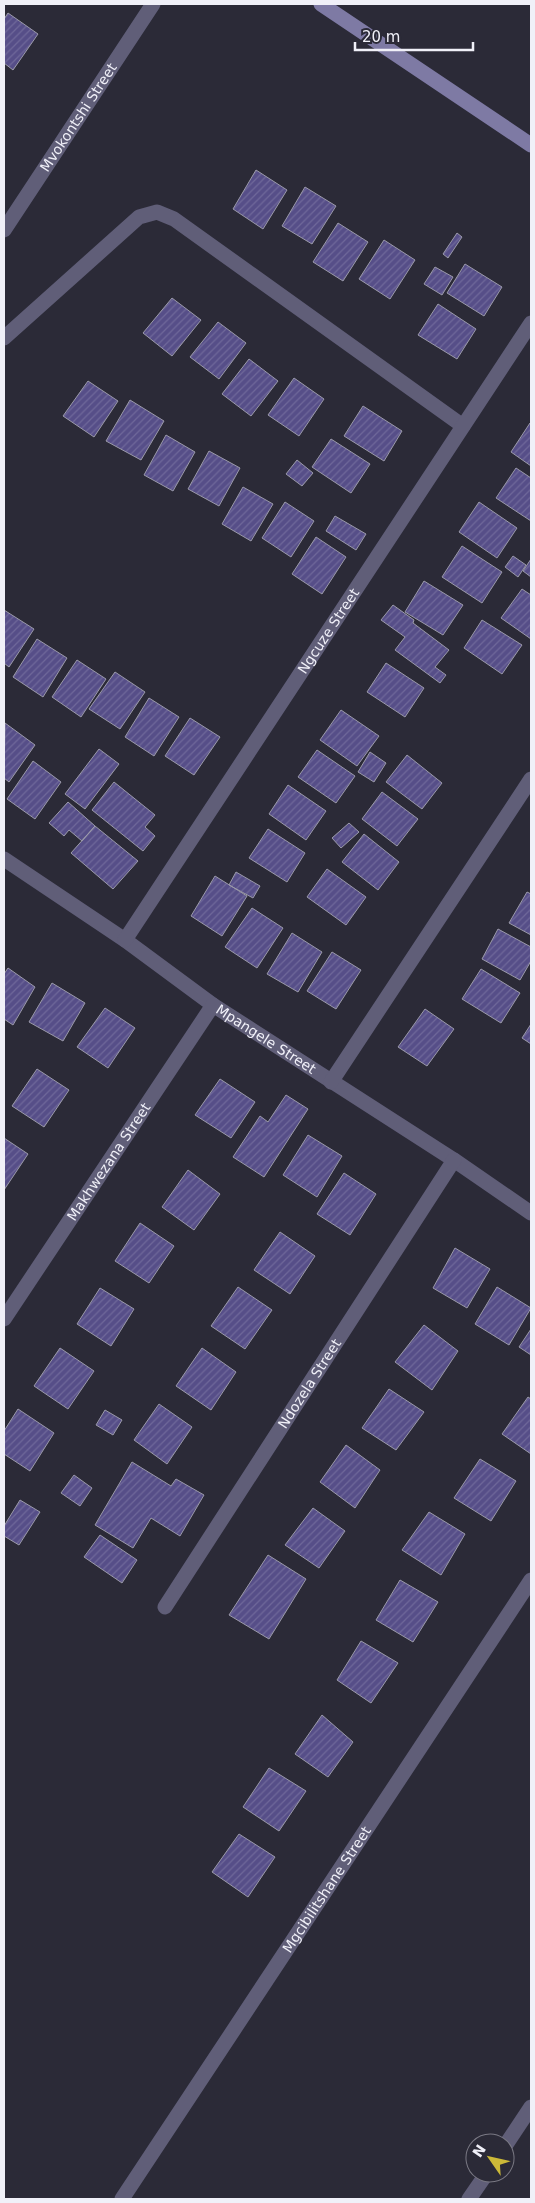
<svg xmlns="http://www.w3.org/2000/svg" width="535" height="2203" font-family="'DejaVu Sans',sans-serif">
	<defs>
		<pattern id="building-hatch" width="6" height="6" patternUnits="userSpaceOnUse" patternTransform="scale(1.25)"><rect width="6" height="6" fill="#564e88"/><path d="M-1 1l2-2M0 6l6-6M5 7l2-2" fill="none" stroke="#6f689a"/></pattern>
	</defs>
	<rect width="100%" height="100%" fill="#2b2a37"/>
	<path fill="url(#building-hatch)" stroke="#9a99a9" d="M8 13 38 34 13 70 4 63V19Z
		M256 170 287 190 263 229 233 209Z
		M305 187 336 206 312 244 282 226Z
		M338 223 368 242 343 281 313 262Z
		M457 233 462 237 448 258 443 254Z
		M384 240 415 260 390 299 359 279Z
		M465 264 502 287 484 316 447 293Z
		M435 267 453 277 442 295 424 284Z
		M172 298 201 320 172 356 143 333Z
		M438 304 476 329 457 359 418 335Z
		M218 322 246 343 219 379 190 357Z
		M249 359 278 381 251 416 222 394Z
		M294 378 324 399 299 436 268 415Z
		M88 381 118 401 94 437 63 416Z
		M130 400 164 421 141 460 106 441Z
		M363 406 402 431 384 461 344 436Z
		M530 423H531V466L511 452Z
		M166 435 195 452 173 491 144 475Z
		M331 439 370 464 351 493 312 467Z
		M209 451 240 468 219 506 188 489Z
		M297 460 313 473 302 486 286 474Z
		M516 468 531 478V521L496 498Z
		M243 487 273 504 251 541 222 524Z
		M285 502 314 521 291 557 262 538Z
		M479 502 517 528 497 558 459 532Z
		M335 516 366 534 356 550 326 531Z
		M316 537 346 557 322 594 292 574Z
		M462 546 502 572 482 603 442 577Z
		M513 556 526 565 518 577 505 567Z
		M531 559V577L523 571Z
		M424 581 463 605 443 635 405 612Z
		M522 589 531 595V639L501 618Z
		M393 605 414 620 413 623 449 650 435 667 446 675 440 683 395 650 405 637 381 620Z
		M4 610 34 629 9 667 4 663Z
		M482 620 522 645 502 674 464 648Z
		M37 639 67 658 43 697 13 677Z
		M77 660 106 679 81 717 52 697Z
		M386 663 424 688 405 717 367 692Z
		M115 672 145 692 120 729 89 709Z
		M149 698 179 717 154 756 125 737Z
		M341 710 379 736 357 766 320 740Z
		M190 718 220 737 194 775 165 756Z
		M5 723 35 745 9 782 4 778Z
		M99 749 119 764 85 809 65 794Z
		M317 750 355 776 336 803 298 777Z
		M370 752 386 763 374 782 358 772Z
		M407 755 442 783 422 809 386 782Z
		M33 761 61 782 35 819 7 799Z
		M114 782 155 815 145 827 155 836 143 851 92 810Z
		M288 785 326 811 306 840 269 814Z
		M382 792 418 819 397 846 362 819Z
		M68 802 95 826 82 841 69 830 64 836 49 823Z
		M349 823 359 832 341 848 332 838Z
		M95 826 138 861 113 889 71 853Z
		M268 829 305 853 287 882 249 858Z
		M364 834 399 862 378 890 342 862Z
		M327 869 366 897 346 925 307 897Z
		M236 872 260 886 253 898 229 885Z
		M215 876 247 896 222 936 191 916Z
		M527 892 531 894V935L509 923Z
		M252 908 283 928 257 968 225 947Z
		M498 929 531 947V961L520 980 482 959Z
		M292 933 322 952 298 992 267 974Z
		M332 952 361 970 336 1009 307 991Z
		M8 968 35 987 13 1025 4 1019V974Z
		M481 969 520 993 501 1023 462 999Z
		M52 983 85 1003 63 1041 29 1022Z
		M105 1008 135 1028 108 1068 77 1047Z
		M425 1009 454 1029 427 1066 398 1047Z
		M531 1024V1044L522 1038Z
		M37 1069 69 1090 44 1127 12 1106Z
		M220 1079 255 1102 231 1138 195 1115Z
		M286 1095 308 1109 264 1177 233 1157 260 1116 268 1122Z
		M308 1135 342 1156 317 1197 283 1175Z
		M4 1138 28 1154 4 1190Z
		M188 1170 220 1194 194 1230 162 1207Z
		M344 1173 376 1194 350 1235 317 1214Z
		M140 1223 174 1246 149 1283 115 1261Z
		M280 1232 315 1256 290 1294 254 1270Z
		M455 1248 490 1269 467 1308 433 1288Z
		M238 1287 272 1310 245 1349 211 1326Z
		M497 1287 531 1308 509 1345 475 1324Z
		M100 1288 134 1309 111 1346 77 1324Z
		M424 1325 458 1351 432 1390 395 1362Z
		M531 1329V1355L519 1347Z
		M60 1348 94 1371 68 1409 34 1386Z
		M202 1348 236 1372 211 1410 176 1386Z
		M389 1389 424 1412 396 1450 362 1428Z
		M528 1397 531 1399V1454L502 1434Z
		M159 1404 192 1427 167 1464 134 1440Z
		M18 1409 54 1433 30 1471 4 1454V1431Z
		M105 1410 122 1420 113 1435 96 1425Z
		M346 1445 380 1470 355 1508 320 1482Z
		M480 1459 516 1481 491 1521 454 1498Z
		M132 1462 171 1486 176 1479 204 1495 180 1536 151 1518 133 1548 95 1525Z
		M74 1475 92 1488 80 1506 61 1493Z
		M20 1500 40 1512 19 1545 4 1536V1526Z
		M313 1508 345 1531 319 1568 285 1545Z
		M429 1512 465 1534 441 1575 402 1550Z
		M100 1535 137 1560 122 1583 84 1557Z
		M268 1555 306 1579 269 1639 229 1615Z
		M400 1580 438 1602 413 1642 376 1620Z
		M361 1641 398 1663 371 1703 337 1680Z
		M322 1715 353 1742 328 1777 295 1754Z
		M269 1768 306 1791 279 1831 243 1807Z
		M239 1834 275 1857 248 1897 212 1872Z"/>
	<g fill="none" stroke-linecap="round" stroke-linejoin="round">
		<path stroke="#605e78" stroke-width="15" d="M4 338 139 217 157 212 174 219 463 426"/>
		<g stroke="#605e78" stroke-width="15">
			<path id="s1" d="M4 230 153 4"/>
			<path id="s2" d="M4 859 125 940 213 1005 454 1160 531 1213"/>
			<path id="s3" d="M125 940 531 323"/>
			<path d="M331 1082 531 779"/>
			<path id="s4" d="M4 1319 213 1005"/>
			<path id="s5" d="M165 1607 454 1160"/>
			<path d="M505 2146 531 2107"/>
			<path id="s6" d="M122 2199 531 1580"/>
			<path d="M469 2199 487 2173"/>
		</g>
		<path stroke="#7e7aa4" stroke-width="15" d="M321 4 531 145"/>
	</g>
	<g text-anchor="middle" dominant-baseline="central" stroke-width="5" stroke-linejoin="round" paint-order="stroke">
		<g font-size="14" fill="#f0f0f8" stroke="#2b2a37">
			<text stroke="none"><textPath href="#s1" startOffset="135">Mvokontshi Street</textPath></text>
			<text stroke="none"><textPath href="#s3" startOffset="370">Ngcuze Street</textPath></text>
			<text stroke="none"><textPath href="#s2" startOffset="318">Mpangele Street</textPath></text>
			<text stroke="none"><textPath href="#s4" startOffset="189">Makhwezana Street</textPath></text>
			<text stroke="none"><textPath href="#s5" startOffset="266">Ndozela Street</textPath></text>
			<text stroke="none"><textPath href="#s6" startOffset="371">Mgcibilitshane Street</textPath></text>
		</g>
	</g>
	<rect width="535" height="2203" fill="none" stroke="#f0f0f8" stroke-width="10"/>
	<g transform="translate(490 2158) rotate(304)"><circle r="24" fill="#2b2a37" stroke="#7a7984"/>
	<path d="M0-4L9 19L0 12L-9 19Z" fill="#ccb938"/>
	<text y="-8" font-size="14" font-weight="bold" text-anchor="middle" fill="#f0f0f8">N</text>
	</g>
	<path d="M355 42v8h118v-8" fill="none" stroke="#f0f0f8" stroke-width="2.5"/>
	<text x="362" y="42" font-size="15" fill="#f0f0f8" stroke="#2b2a37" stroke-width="4" paint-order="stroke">20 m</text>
</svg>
